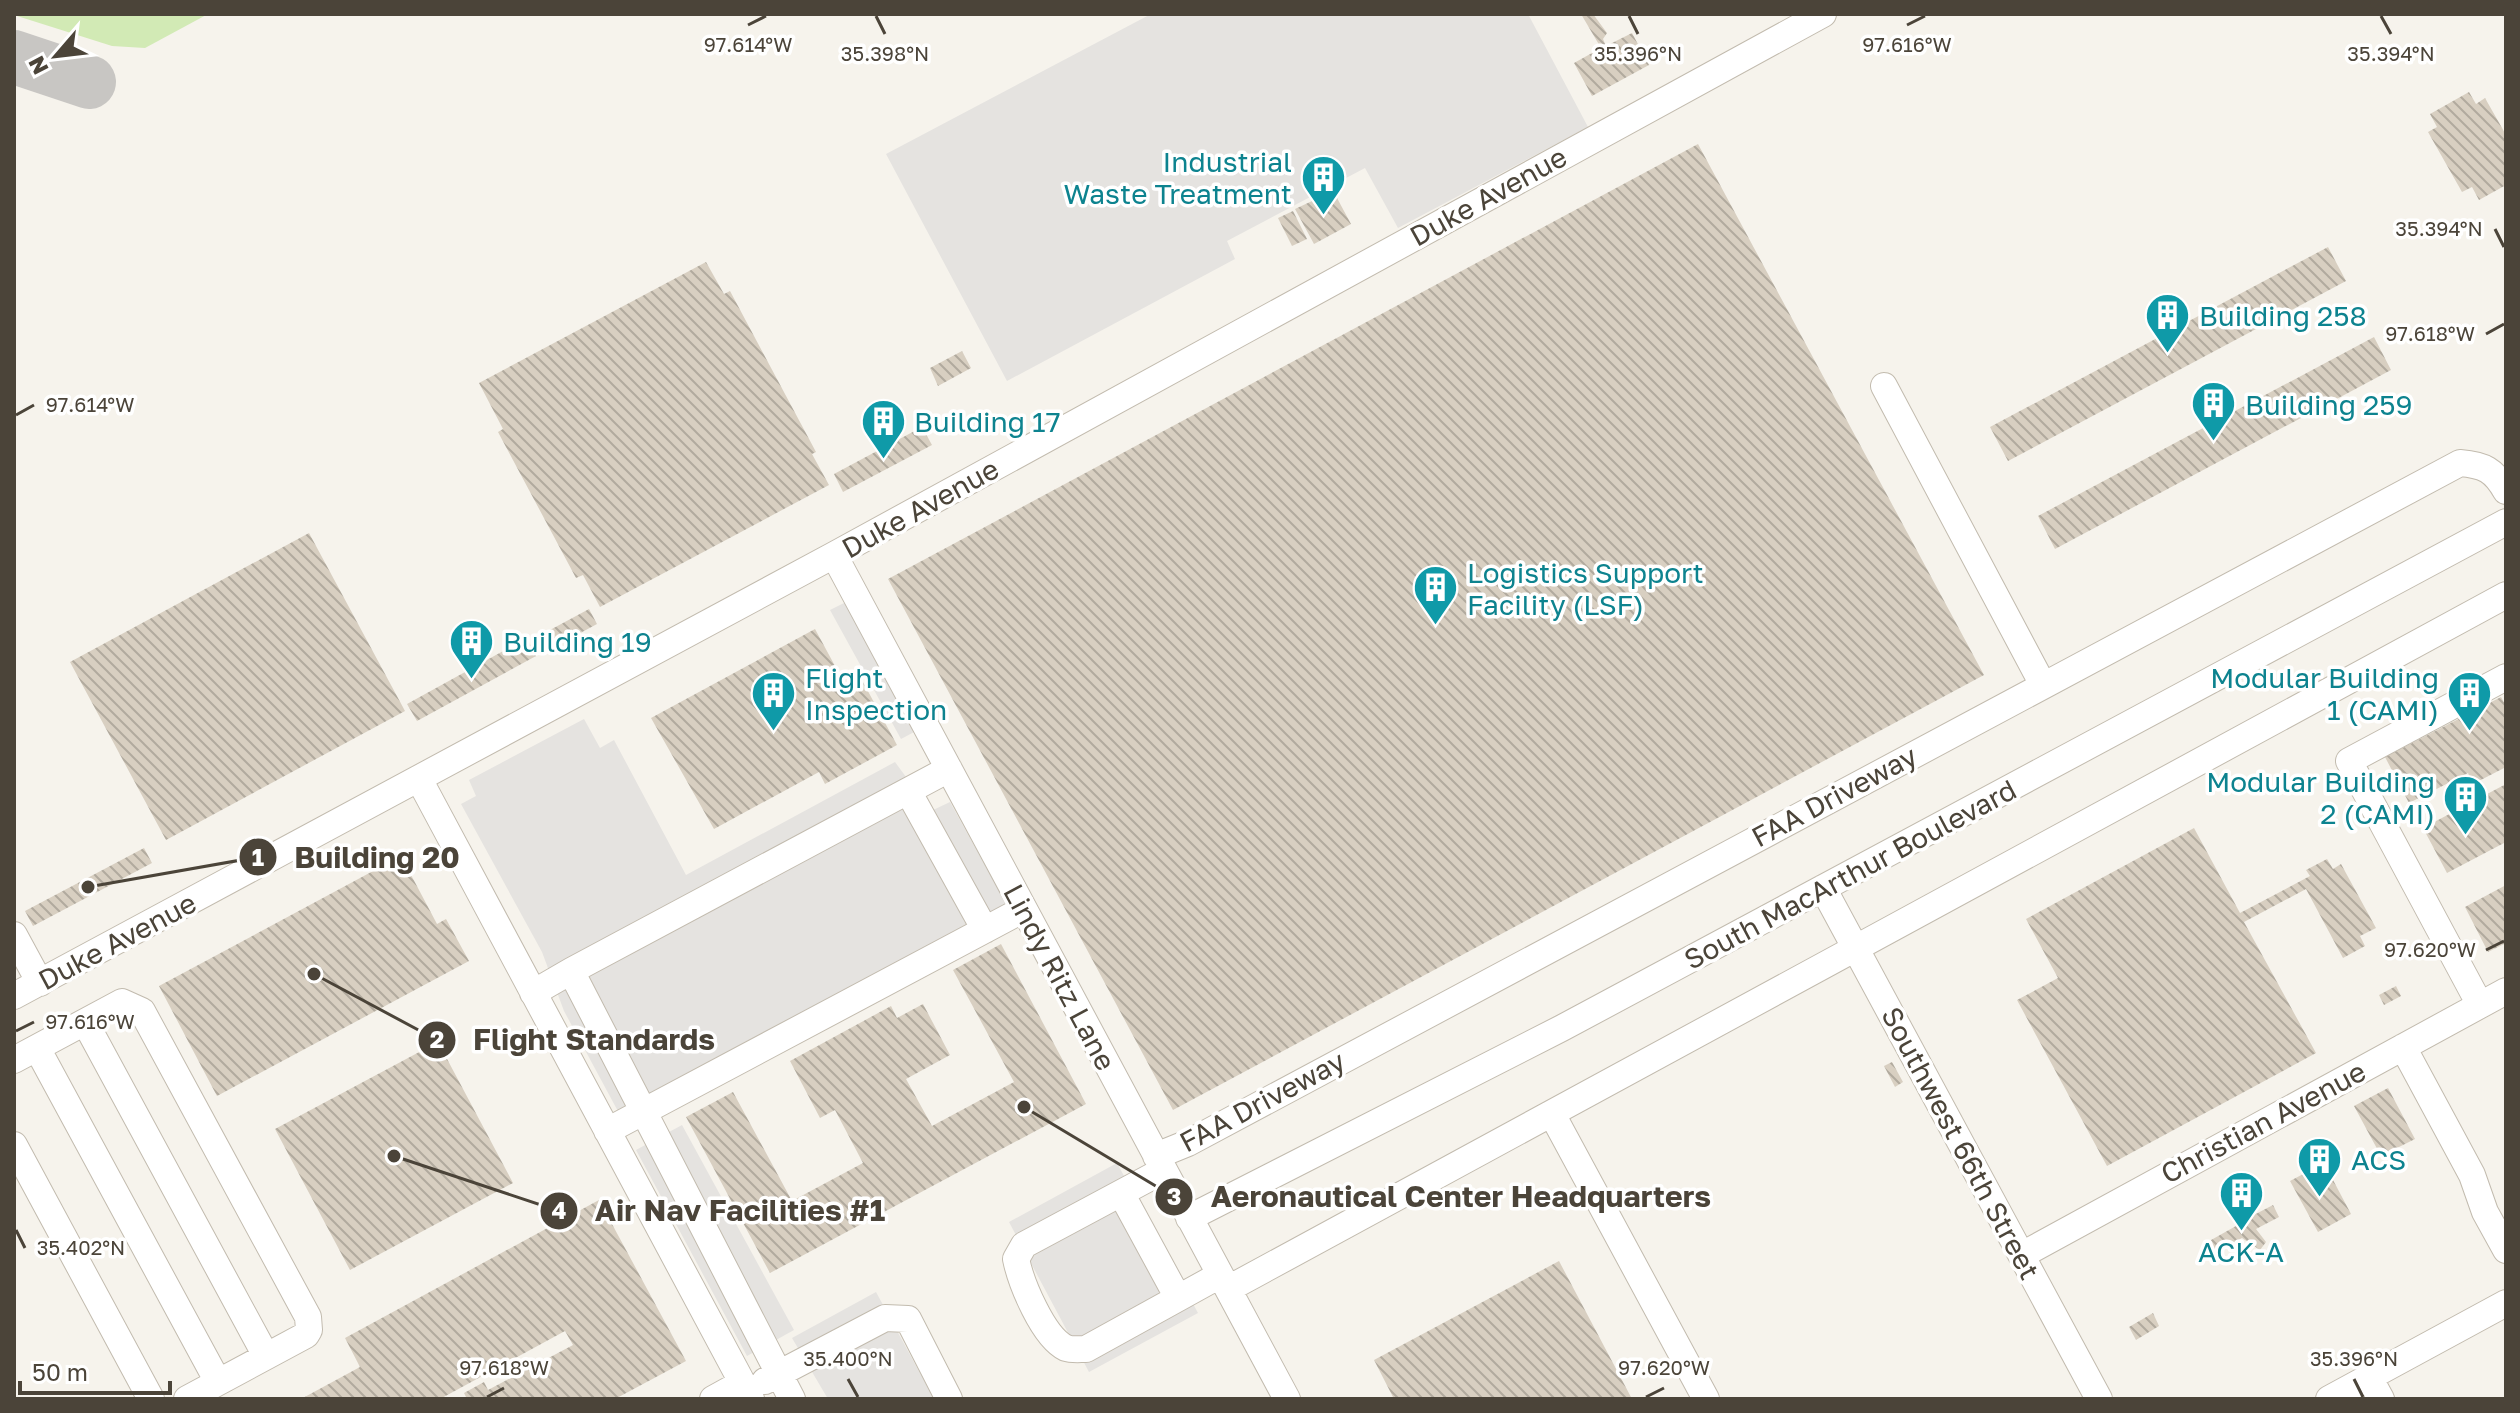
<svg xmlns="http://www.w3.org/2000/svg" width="2520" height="1413" font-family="'Golos Text',sans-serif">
	<defs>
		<pattern id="building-back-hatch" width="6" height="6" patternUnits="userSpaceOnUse" patternTransform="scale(2)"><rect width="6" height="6" fill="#d8cfc1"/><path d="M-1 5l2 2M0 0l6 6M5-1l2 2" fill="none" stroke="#b1aa9e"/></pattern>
	</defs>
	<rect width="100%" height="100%" fill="#f6f3ec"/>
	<path fill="#d2eab5" d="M208 14 145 48 112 46 14 15Z"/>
	<path fill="#e5e3e0" d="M1151 14H1528L1588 127 1398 228 1365 168 1227 241 1235 259 1007 381 886 154Z
		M846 602 916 731 901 739 830 610Z
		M584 719 600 748 614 740 686 875 895 762 931 811 950 802 1008 907 620 1115 564 1011 542 952 461 804 476 796 469 780Z
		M682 1125 794 1330 747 1356 636 1150Z
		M1117 1163 1198 1313 1089 1372 1009 1222Z
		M876 1292 934 1399H828L792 1338Z"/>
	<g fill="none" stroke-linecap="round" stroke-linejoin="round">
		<path stroke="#c8c6c3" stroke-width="54" d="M14 57 89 82"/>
	</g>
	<path fill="url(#building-back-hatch)" d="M1581 14H1593L1607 33 1603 39 1606 46 1632 33 1649 65 1592 96 1574 63 1601 48Z
		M2469 92 2476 104 2485 98 2506 135V185L2479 200 2472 187 2462 192 2428 132 2437 127 2430 114Z
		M1698 144 1984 675 1173 1110 888 579Z
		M1327 194 1331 201 1337 198 1351 224 1314 244 1295 209Z
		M1293 211 1307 239 1292 246 1278 218Z
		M2328 247 2346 281 2008 461 1990 427Z
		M706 262 724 294 730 291 816 452 812 454 829 485 600 607 583 575 576 578 498 432 503 429 479 383Z
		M2374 337 2391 370 2055 549 2038 516Z
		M962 351 971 368 938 386 930 368Z
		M922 427 932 445 843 492 834 474Z
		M309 533 405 711 166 840 70 662Z
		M589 609 597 624 558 645 550 630Z
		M815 629 848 690 863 682 897 745 825 784 819 772 714 829 651 718Z
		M527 638 536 656 417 721 407 704Z
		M2501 697 2506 706V767L2473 784 2468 773 2409 803 2385 757Z
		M2506 784V847L2504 843 2447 873 2423 828Z
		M2194 828 2240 913 2310 876 2306 870 2327 859 2333 869 2341 864 2376 928 2360 936 2365 946 2343 958 2306 889 2244 922 2316 1053 2107 1166 2017 1000 2058 978 2026 919Z
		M144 848 152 863 33 926 25 911Z
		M401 856 437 924 446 919 469 961 217 1096 159 986Z
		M2506 885V943L2488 952 2465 907Z
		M1001 944 1086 1104 770 1273 686 1117 733 1092 792 1201 863 1163 835 1110 820 1118 790 1061 891 1006 897 1018 923 1004 950 1055 906 1079 932 1126 1014 1082 953 970Z
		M2396 986 2401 996 2384 1005 2379 995Z
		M438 1042 513 1183 350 1270 275 1129Z
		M1892 1062 1903 1082 1895 1087 1884 1066Z
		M2388 1088 2415 1139 2381 1156 2354 1106Z
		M2324 1163 2351 1214 2318 1232 2290 1181Z
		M599 1200 686 1361 615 1399H467L464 1393 484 1382 488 1390 573 1345 565 1331 440 1399H301L360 1367 345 1338Z
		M2245 1204 2250 1217 2273 1205 2279 1217 2256 1229 2266 1242 2260 1250 2242 1238 2210 1255 2204 1244 2236 1226 2235 1205Z
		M1559 1261 1632 1399H1394L1374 1360Z
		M2153 1313 2159 1326 2136 1340 2129 1327Z"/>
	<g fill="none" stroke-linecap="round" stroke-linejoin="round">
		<defs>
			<path id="minor" d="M1884 386 2043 685
				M834 555 1287 1399
				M419 779 751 1399
				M908 791 985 930
				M1823 888 2099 1399
				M14 935 40 983
				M571 971 949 769
				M533 993 571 971 792 1399
				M14 996 834 555 1823 14
				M2480 1005 2349 761 2506 677
				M85 1022 266 1356
				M2403 1047 2472 1175 2485 1212 2506 1250
				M37 1048 218 1382
				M14 1060 122 1002 142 1011 308 1317 309 1330 306 1335 187 1399
				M1552 1114 1706 1399
				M607 1131 1024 909
				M14 1145 151 1399
				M1156 1156 1188 1143 2460 463C2484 465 2494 470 2506 491
				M1164 1170 1024 1245 1016 1259C1021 1283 1043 1337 1066 1348 1072 1350 1080 1349 1086 1349L1220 1275
				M1121 1193 1178 1298
				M1189 1218 1562 1028 2506 522
				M2022 1255 2506 991
				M1228 1289 2506 595
				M2369 1377 2381 1399
				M765 1381 885 1318 908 1319 949 1399
				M713 1399 742 1383
				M2329 1399 2506 1303"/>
		</defs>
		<use href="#minor" stroke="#c2bbae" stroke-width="28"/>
		<use href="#minor" stroke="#fff" stroke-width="26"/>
	</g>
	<path fill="none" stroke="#4b4439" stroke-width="3" d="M876 16 885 34M1629 16 1638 34M2381 16 2391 34M748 25 766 16M1907 25 1925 16M2495 229 2504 247M2486 334 2504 324M16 415 34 405M2486 950 2504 941M16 1031 34 1022M16 1230 25 1248M848 1379 858 1397M2354 1379 2363 1397M487 1397 504 1388M1646 1397 1664 1388"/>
	<defs>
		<symbol id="building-pin" viewBox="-11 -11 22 30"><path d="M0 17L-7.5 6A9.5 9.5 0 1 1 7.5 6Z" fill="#0f9aa8" stroke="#fff"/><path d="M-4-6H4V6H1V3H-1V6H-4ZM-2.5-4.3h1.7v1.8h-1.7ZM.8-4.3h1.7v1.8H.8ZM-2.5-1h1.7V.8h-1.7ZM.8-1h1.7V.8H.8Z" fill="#fff"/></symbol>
	</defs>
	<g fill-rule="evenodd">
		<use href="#building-pin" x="1298" y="152" width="51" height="69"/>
		<use href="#building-pin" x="2142" y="290" width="51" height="69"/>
		<use href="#building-pin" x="2188" y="378" width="51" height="69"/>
		<use href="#building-pin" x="858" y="396" width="51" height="69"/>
		<use href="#building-pin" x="1410" y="562" width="51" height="69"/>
		<use href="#building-pin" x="446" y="616" width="51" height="69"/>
		<use href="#building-pin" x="748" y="668" width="51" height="69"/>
		<use href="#building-pin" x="2444" y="668" width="51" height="69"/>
		<use href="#building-pin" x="2440" y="772" width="51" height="69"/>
		<use href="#building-pin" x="2294" y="1134" width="51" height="69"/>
		<use href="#building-pin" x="2216" y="1168" width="51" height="69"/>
	</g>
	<g text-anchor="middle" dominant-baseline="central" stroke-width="7" stroke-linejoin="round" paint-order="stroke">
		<g font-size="28" fill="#0d838f" stroke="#fff" text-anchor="start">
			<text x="1292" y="161" text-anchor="end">Industrial<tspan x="1292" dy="32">Waste Treatment</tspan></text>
			<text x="2199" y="315">Building 258</text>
			<text x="2245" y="404">Building 259</text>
			<text x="914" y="421">Building 17</text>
			<text x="1467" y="572">Logistics Support<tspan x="1467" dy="32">Facility (LSF)</tspan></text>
			<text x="503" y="641">Building 19</text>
			<text x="805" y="677">Flight<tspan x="805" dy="32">Inspection</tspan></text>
			<text x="2439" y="677" text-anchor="end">Modular Building<tspan x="2439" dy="32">1 (CAMI)</tspan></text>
			<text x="2435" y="781" text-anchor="end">Modular Building<tspan x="2435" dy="32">2 (CAMI)</tspan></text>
			<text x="2351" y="1159">ACS</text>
			<text x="2241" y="1251" text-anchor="middle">ACK-A</text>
		</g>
		<g font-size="28" fill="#4b4439" stroke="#fff">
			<text transform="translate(1488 196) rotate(-29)">Duke Avenue</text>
			<text transform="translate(920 508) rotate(-29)">Duke Avenue</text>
			<text transform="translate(1834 796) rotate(-28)">FAA Driveway</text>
			<text transform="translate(1850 874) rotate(-28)">South MacArthur Boulevard</text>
			<text transform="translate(117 941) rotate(-28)">Duke Avenue</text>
			<text transform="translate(1060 977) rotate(62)">Lindy Ritz Lane</text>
			<text transform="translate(1262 1101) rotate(-28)">FAA Driveway</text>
			<text transform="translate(2263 1122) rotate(-28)">Christian Avenue</text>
			<text transform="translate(1961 1143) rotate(62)">Southwest 66th Street</text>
		</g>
	</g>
	<g font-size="20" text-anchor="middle" fill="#4b4439" stroke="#fff" stroke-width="7" stroke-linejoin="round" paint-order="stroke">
		<text x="748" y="52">97.614°W</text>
		<text x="1907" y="52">97.616°W</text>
		<text x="885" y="61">35.398°N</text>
		<text x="1638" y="61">35.396°N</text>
		<text x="2391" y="61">35.394°N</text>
		<text x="2439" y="236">35.394°N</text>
		<text x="2430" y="341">97.618°W</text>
		<text x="90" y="412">97.614°W</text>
		<text x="2430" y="957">97.620°W</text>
		<text x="90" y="1029">97.616°W</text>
		<text x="81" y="1255">35.402°N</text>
		<text x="848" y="1366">35.400°N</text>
		<text x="2354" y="1366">35.396°N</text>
		<text x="504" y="1375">97.618°W</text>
		<text x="1664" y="1375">97.620°W</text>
	</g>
	<path fill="none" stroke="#4b4439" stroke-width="3" d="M88 887L258 857M314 974L437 1040M1024 1107L1174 1197M394 1156L559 1211"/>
	<g fill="#4b4439" stroke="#fff" stroke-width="3">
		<circle cx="88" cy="887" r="8"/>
		<circle cx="314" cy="974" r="8"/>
		<circle cx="1024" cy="1107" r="8"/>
		<circle cx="394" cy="1156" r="8"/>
		<circle cx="258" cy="857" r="20"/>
		<circle cx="437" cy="1040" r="20"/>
		<circle cx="1174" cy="1197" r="20"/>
		<circle cx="559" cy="1211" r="20"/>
	</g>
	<g font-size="24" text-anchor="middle" font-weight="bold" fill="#fff">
		<text x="258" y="866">1</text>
		<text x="437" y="1048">2</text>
		<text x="1174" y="1205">3</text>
		<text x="559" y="1219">4</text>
	</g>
	<g font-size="30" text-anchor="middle" font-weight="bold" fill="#4b4439" stroke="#fff" stroke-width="7" stroke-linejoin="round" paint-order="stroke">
		<text x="377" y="868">Building 20</text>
		<text x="594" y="1050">Flight Standards</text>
		<text x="1461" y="1207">Aeronautical Center Headquarters</text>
		<text x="740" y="1221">Air Nav Facilities #1</text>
	</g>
	<rect width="2520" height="1413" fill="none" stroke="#4b4439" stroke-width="32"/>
	<g transform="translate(56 56) rotate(242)" stroke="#ffffff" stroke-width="6" paint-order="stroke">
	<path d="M0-6L14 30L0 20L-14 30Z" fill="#4b4439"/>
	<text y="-12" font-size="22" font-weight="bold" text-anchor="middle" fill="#4b4439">N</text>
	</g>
	<path d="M20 1381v12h150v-12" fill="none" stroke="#4b4439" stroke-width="4"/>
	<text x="32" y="1381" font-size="24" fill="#4b4439" stroke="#ffffff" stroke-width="6" paint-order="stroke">50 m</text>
</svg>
